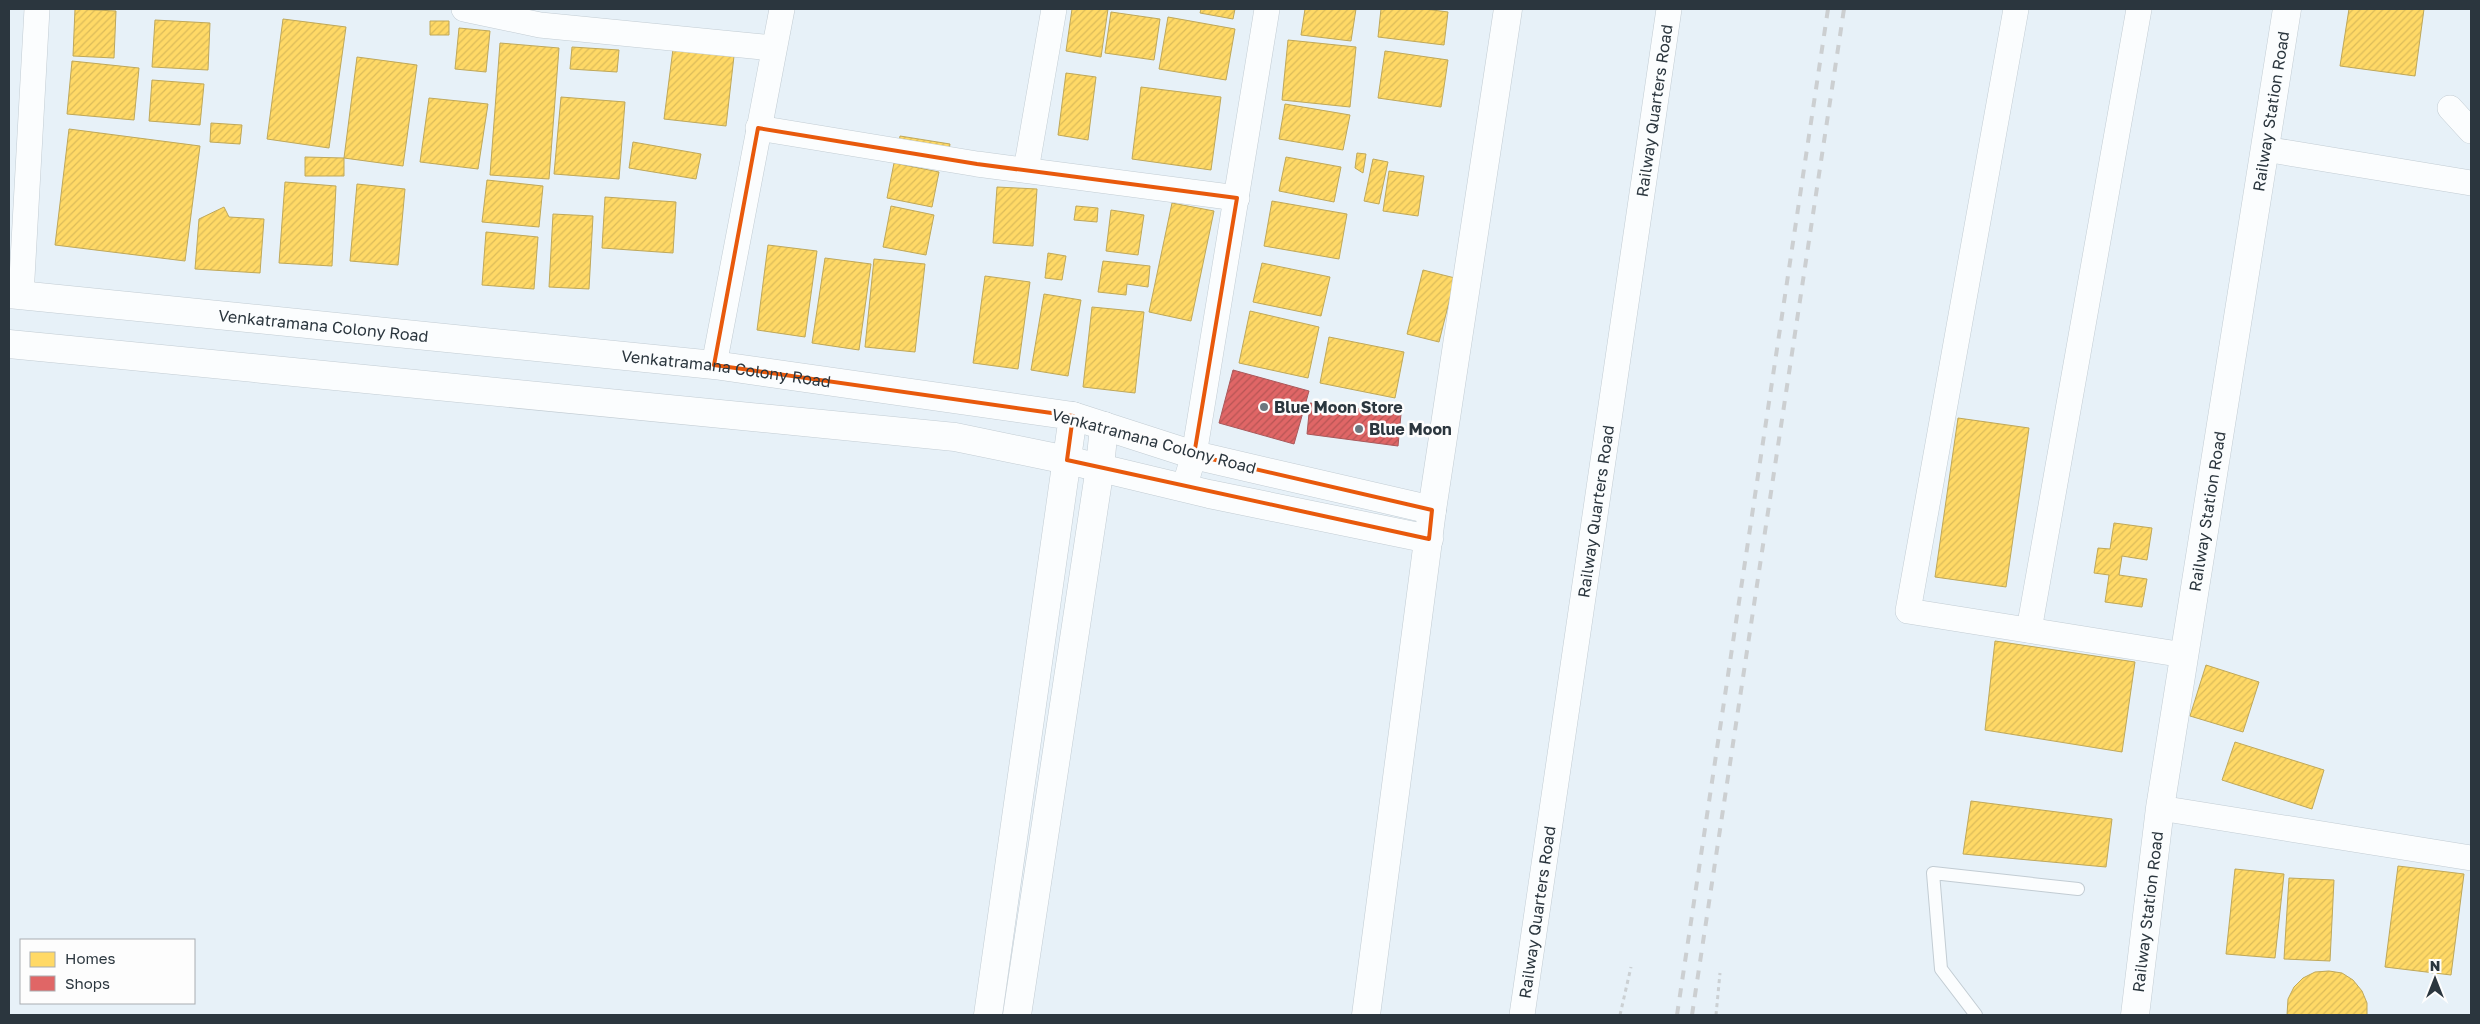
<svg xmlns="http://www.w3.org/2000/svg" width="2480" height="1024" font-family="'Golos Text',sans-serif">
	<defs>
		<pattern id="homes-hatch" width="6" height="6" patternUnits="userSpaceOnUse" patternTransform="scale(1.25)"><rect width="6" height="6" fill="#ffd966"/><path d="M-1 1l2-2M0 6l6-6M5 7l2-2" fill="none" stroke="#dbbb5a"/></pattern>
		<pattern id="shops-hatch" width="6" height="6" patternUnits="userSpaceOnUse" patternTransform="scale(1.25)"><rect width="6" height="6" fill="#e06666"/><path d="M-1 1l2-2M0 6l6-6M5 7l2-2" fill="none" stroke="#b65555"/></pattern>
	</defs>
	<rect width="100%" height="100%" fill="#e7f1f8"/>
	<path fill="url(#homes-hatch)" stroke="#bfa85a" d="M75 9 116 11 114 58 73 56Z
		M1072 9H1108L1101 57 1066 51Z
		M1201 9H1235L1233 19 1200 13Z
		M1305 9H1356L1351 41 1301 35Z
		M1381 9H1425L1448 12 1444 45 1378 37Z
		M2349 9H2424L2415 76 2340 66Z
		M1111 12 1160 19 1154 60 1105 53Z
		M1168 17 1235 29 1226 80 1159 69Z
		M283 19 346 27 329 148 267 139Z
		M155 20 210 23 208 70 152 67Z
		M430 21H449V35H430Z
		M459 28 490 31 486 72 455 69Z
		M1288 40 1356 47 1350 107 1282 100Z
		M500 43 559 48 549 179 490 175Z
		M572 47 619 50 617 72 570 69Z
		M673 49 734 56 726 126 664 119Z
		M1385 51 1448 60 1441 107 1378 98Z
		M357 57 417 65 403 166 344 158Z
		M72 61 139 68 134 120 67 114Z
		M1066 73 1096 77 1088 140 1058 135Z
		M152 80 204 84 200 125 149 121Z
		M1141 87 1221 97 1211 170 1132 159Z
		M561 97 625 102 619 179 554 174Z
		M429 98 488 104 478 169 420 162Z
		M1285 104 1350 115 1343 150 1279 139Z
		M211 123 242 125 240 144 210 142Z
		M69 129 200 146 185 261 55 245Z
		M900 136 950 144 947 163 897 155Z
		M633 142 701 154 696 179 629 168Z
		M1357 153 1366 154 1363 173 1355 168Z
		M305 157 344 158V176H305Z
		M1286 157 1341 167 1334 202 1279 191Z
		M1373 159 1388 162 1379 204 1364 201Z
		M894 163 939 172 932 207 887 198Z
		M1389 171 1424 176 1418 216 1383 211Z
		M487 180 543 186 539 227 482 222Z
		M285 182 336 186 332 266 279 263Z
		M357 184 405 189 398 265 350 261Z
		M997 187 1037 189 1033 246 993 243Z
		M605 197 676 202 673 253 602 248Z
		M1272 201 1347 214 1339 259 1264 246Z
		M1172 203 1214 211 1191 321 1149 312Z
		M891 206 934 215 926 255 883 247Z
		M1076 206 1098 208 1097 222 1074 220Z
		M224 207 229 217 264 219 260 273 195 269 199 219Z
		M1111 210 1144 215 1138 255 1106 251Z
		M553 214 593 216 589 289 549 287Z
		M486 232 538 237 534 289 482 285Z
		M768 245 817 251 805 337 757 330Z
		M1048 253 1066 256 1062 280 1045 278Z
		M825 258 871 264 859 350 812 343Z
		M874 259 925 264 915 352 865 347Z
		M1103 261 1150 266 1148 287 1127 284 1126 295 1098 292Z
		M1262 263 1330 277 1321 316 1253 302Z
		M1423 270 1455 278 1439 342 1407 334Z
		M985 276 1030 282 1018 369 973 363Z
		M1044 294 1081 300 1068 376 1031 370Z
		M1092 307 1144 312 1135 393 1083 387Z
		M1250 311 1319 327 1308 378 1239 363Z
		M1329 337 1404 352 1395 398 1320 383Z
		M1958 418 2029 428 2006 587 1935 577Z
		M2114 523 2152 528 2147 560 2122 556 2119 575 2147 579 2142 607 2105 602 2109 575 2094 573 2098 548 2110 549Z
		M1995 641 2135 662 2122 752 1985 730Z
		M2206 665 2259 682 2243 732 2190 716Z
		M2235 742 2324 770 2312 809 2222 780Z
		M1971 801 2112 819 2106 867 1963 854Z
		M2398 866 2464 874 2451 975 2385 967Z
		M2235 869 2284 874 2275 958 2226 954Z
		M2289 878 2334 880 2330 961 2284 959Z
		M2329 971 2342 973 2353 980 2362 991 2367 1003V1015H2287L2288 999 2294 987 2303 978 2315 972Z"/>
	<path fill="url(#shops-hatch)" stroke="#aa585a" d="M1233 370 1309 391 1294 444 1219 423Z
		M1310 403 1401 414 1398 446 1307 434Z"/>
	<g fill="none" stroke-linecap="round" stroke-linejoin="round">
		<defs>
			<path id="service" d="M1976 1015 1941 969 1933 873 2078 889"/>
			<g id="minor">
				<path d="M464 9 540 25 773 48"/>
				<path d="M2016 9 1908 611 2184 655"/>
				<path d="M2450 108 2471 131"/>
				<path d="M758 128 977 164 1237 198"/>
				<path d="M2265 149 2471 183"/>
				<path d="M1026 170 1054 9"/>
				<path d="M21 296 37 9"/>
				<path d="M714 365 782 9"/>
				<path d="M1184 488 1194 455 1267 9"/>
				<path d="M2029 630 2139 9"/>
				<path d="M2160 808 2471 858"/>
				<path id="s1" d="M1522 1015 1669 9"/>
			</g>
			<g id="tertiary">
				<path d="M1073 416 1194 455 1432 510"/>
				<path d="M1067 460 1209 494 1429 539"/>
				<path d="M1366 1015 1432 510 1508 9"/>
				<path id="s2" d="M2135 1015 2160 808 2287 9"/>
			</g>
			<g id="secondary">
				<path id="s3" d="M9 294 714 365 1073 416 988 1015"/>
				<path d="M9 344 955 437 1067 460"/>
				<path d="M1017 1015 1100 467 1104 426"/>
			</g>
		</defs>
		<use href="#service" stroke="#c2ccd3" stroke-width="14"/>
		<use href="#minor" stroke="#c2ccd3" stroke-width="26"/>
		<use href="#tertiary" stroke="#c2ccd3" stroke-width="29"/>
		<use href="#secondary" stroke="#c2ccd3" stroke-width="29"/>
		<path stroke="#cbd0d3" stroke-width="3" stroke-dasharray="4 4" stroke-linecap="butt" d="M1620 1015 1631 967
			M1716 1015 1720 973"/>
		<use href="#service" stroke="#fbfdfe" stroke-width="12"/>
		<use href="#minor" stroke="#fbfdfe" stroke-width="25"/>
		<use href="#tertiary" stroke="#fbfdfe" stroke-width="28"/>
		<use href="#secondary" stroke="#fbfdfe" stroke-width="28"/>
		<path stroke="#cccfd1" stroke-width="4" stroke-dasharray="9 9" stroke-linecap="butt" d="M1677 1015 1828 9
			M1692 1015 1844 9"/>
	</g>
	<path fill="none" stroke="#e8590c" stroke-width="4" stroke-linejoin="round" d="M758 128 977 164 1237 198 1194 455 1432 510 1429 539 1067 460 1073 416 714 365Z"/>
	<g fill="#6d777f" stroke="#fdfdfd" stroke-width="2">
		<circle cx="1264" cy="407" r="5"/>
		<circle cx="1359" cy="429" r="5"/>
	</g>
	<g text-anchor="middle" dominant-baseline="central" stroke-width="5" stroke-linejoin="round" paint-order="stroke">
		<g font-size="16" fill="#2b363e" stroke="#fdfdfd">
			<text stroke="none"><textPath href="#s1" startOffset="914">Railway Quarters Road</textPath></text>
			<text stroke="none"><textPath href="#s2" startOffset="914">Railway Station Road</textPath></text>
			<text stroke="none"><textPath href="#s3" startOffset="316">Venkatramana Colony Road</textPath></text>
			<text stroke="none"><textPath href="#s3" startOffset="721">Venkatramana Colony Road</textPath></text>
			<text transform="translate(1154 441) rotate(15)">Venkatramana Colony Road</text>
			<text stroke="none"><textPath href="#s2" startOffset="509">Railway Station Road</textPath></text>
			<text stroke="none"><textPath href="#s1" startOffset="509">Railway Quarters Road</textPath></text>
			<text stroke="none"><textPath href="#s2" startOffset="104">Railway Station Road</textPath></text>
			<text stroke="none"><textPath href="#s1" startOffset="104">Railway Quarters Road</textPath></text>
		</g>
		<g font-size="16" font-weight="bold" fill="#2b363e" stroke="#fdfdfd" text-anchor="start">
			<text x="1274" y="407">Blue Moon Store</text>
			<text x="1369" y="429">Blue Moon</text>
		</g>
	</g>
	<rect width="2480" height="1024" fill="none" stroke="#2b363e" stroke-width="20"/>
	<rect x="20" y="939" width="175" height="65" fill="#fdfdfd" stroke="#a9adb1"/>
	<rect x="30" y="952" width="25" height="15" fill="#ffd966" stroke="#a9adb1"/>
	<text x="65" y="964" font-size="15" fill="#2b363e">Homes</text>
	<rect x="30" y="976" width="25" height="15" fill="#e06666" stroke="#a9adb1"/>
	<text x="65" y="989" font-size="15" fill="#2b363e">Shops</text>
	<g transform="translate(2435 979)" stroke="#fdfdfd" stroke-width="4" paint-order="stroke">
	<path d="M0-4L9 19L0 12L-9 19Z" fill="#2b363e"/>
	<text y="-8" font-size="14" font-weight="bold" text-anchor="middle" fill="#2b363e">N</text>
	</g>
</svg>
